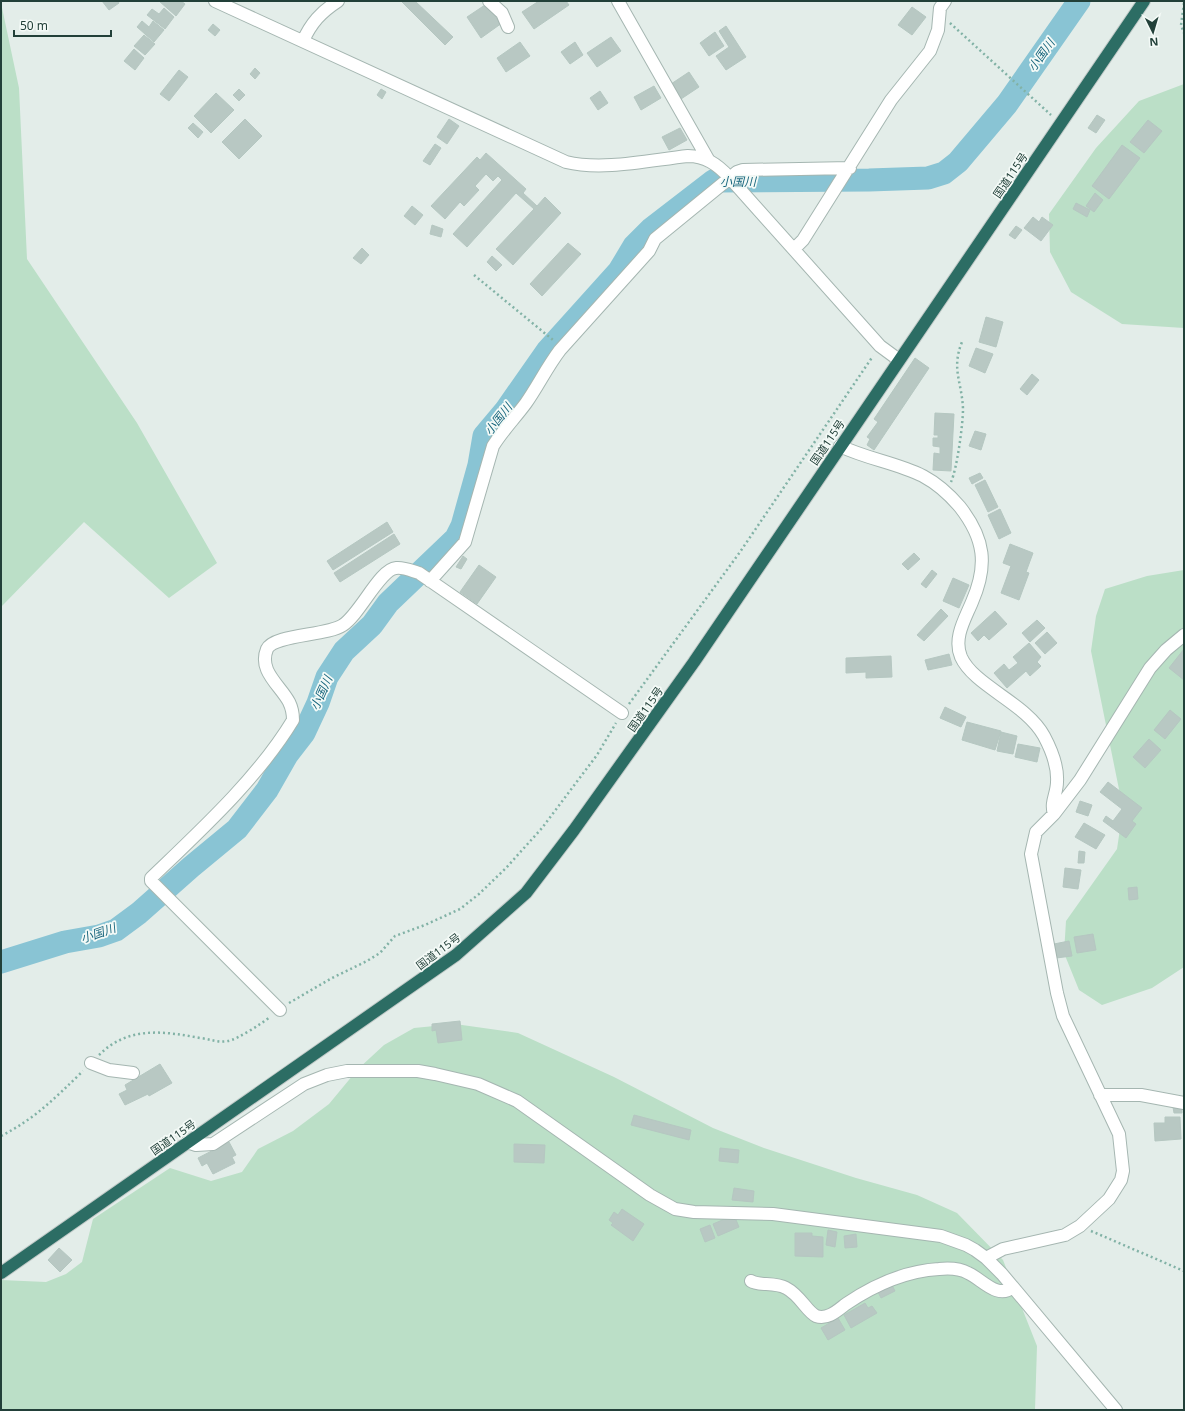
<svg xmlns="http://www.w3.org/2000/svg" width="1185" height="1411" font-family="'Noto Sans','Noto Sans JP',sans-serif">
	<rect width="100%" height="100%" fill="#e3ede9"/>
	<path fill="#bbdfc7" d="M1 3 19 88 27 259 137 423 217 563 169 598 84 522 1 607Z
		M1184 84V328L1122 324 1071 292 1050 252 1049 214 1096 148 1139 101Z
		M1184 570V967L1152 988 1102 1005 1079 990 1064 953 1066 921 1117 849 1123 809 1091 651 1096 616 1105 589 1147 576Z
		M455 1024 518 1033 614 1077 713 1128 764 1148 856 1178 917 1195 957 1213 1003 1260 1037 1346 1035 1410H1V1280L46 1282 66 1274 82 1262 93 1219 170 1168 211 1181 242 1172 258 1149 293 1131 329 1104 358 1069 384 1045 414 1028Z"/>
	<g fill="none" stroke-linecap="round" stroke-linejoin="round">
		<path stroke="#89c4d4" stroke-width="23" d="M1 962 65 942 99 936 116 930 139 913 191 867 237 829 267 790 287 755 304 733 318 703 327 677 344 651 372 625 388 603 456 538 462 526 479 465 484 436 505 411 547 351 619 271 634 246 652 228 713 181 869 180 928 178 944 173 958 162 1007 104 1079 1"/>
	</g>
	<path fill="#b8c8c3" stroke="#b5c7c1" d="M102 1H118L119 3 109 10Z
		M159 1H181L185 4 176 16Z
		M401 1H415L453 37 445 45Z
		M539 1H566L569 5 534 29 522 12Z
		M488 3 502 23 481 38 467 17Z
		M912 7 926 17 912 35 898 25Z
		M164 8 174 17 165 29 147 15 152 9 159 14Z
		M142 21 149 27 153 21 164 30 154 42 137 27Z
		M213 24 220 30 215 36 208 30Z
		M726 26 746 57 726 70 716 56 729 47 719 31Z
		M715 32 724 46 709 56 700 43Z
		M144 35 155 44 145 55 134 46Z
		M611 37 621 51 597 67 587 53Z
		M520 42 530 56 506 72 497 58Z
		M575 42 583 55 570 64 561 52Z
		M134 49 144 58 135 70 124 61Z
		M255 68 260 73 255 79 250 74Z
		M179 70 188 77 169 101 160 94Z
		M689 72 699 87 681 99 671 84Z
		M654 86 661 98 641 110 634 97Z
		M239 89 245 95 239 101 233 95Z
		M381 89 386 92 382 99 377 95Z
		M600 91 608 103 598 110 590 98Z
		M216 93 234 110 211 133 194 116Z
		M1097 115 1105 120 1096 133 1088 128Z
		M245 119 262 136 239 159 222 142Z
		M449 119 459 126 447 144 437 137Z
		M1148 120 1162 131 1144 153 1130 142Z
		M193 123 203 132 198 138 188 128Z
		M680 128 687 140 669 150 662 137Z
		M435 144 441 148 430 165 423 161Z
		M1122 145 1140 158 1109 199 1092 186Z
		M486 153 526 189 523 193 537 206 545 197 561 213 513 265 496 249 534 209 516 193 467 247 453 234 502 180 498 176 493 181 486 174 475 186 479 190 464 206 460 202 445 219 431 206 477 157 480 160Z
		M1095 193 1103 200 1094 212 1086 206Z
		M1076 203 1090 210 1087 217 1073 209Z
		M412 206 423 215 415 225 404 216Z
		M1033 217 1039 222 1042 217 1053 225 1041 241 1024 228Z
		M432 225 443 229 441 237 430 234Z
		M1016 226 1022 230 1015 239 1009 235Z
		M568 243 581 254 542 296 530 284Z
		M362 248 369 255 361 264 353 258Z
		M492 256 502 265 496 271 487 262Z
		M986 317 1003 322 996 347 979 342Z
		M976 348 993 354 985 373 969 366Z
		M915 358 929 368 874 450 867 445 870 439 867 437 878 422 874 419Z
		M1032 374 1039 380 1027 395 1020 389Z
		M935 413 954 414 951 471 933 470 934 453 940 454V447L933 446V438H938V435H934Z
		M975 431 986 434 981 450 969 446Z
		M980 473 983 478 972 484 969 478Z
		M985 480 998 507 988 512 975 485Z
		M1000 509 1011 533 999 539 988 515Z
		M387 522 393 532 333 570 327 561Z
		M394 534 400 544 340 582 334 573Z
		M1010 544 1033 553 1026 572 1029 573 1019 600 1001 593 1011 566 1003 563Z
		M914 553 920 559 908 570 902 564Z
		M463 556 467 559 461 569 456 567Z
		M479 565 496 577 477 604 460 592Z
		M932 570 937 574 926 588 921 584Z
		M953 578 969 585 959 608 943 601Z
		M941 609 948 616 924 641 917 635Z
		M995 611 1007 624 989 640 984 635 978 641 971 633Z
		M1037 620 1045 628 1030 642 1022 633Z
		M1047 632 1057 643 1045 654 1035 643Z
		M1029 643 1041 657 1037 662 1041 666 1030 676 1026 671 1007 688 994 673 1004 664 1009 670 1018 663 1013 657Z
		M1184 649V680L1169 668Z
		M949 654 952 665 928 670 925 660Z
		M891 656 892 677 866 678V672L846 673V658Z
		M945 707 966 717 961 727 940 718Z
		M1170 710 1181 719 1165 739 1154 730Z
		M967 722 1001 731 995 750 962 740Z
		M1001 732 1017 736 1013 754 997 751Z
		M1149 739 1161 750 1145 768 1133 757Z
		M1018 744 1040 748 1037 762 1015 757Z
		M1108 782 1142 808 1132 821 1136 824 1126 838 1103 821 1106 816 1113 821 1122 809 1100 792Z
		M1080 801 1092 805 1088 816 1076 812Z
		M1084 823 1105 835 1096 849 1075 837Z
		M1079 851 1085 852 1084 863H1078Z
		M1065 868 1081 870 1078 889 1063 887Z
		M1137 887 1138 899 1129 900 1128 888Z
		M1093 934 1096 950 1077 953 1074 937Z
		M1069 941 1072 956 1056 958 1054 944Z
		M460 1021 462 1040 438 1043 436 1030 432 1031V1024Z
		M160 1064 172 1083 149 1096 148 1094 125 1105 119 1094 127 1090 125 1085Z
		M1182 1106V1113H1174L1173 1107Z
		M634 1115 691 1130 689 1140 631 1125Z
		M1165 1117H1180L1181 1139 1155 1141 1154 1123H1165Z
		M229 1142 236 1155 232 1157 235 1163 213 1174 207 1163 202 1166 198 1158Z
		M514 1144 545 1145 544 1163 514 1162Z
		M720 1148 739 1150 738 1163 719 1161Z
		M734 1188 754 1191 753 1202 732 1200Z
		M622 1209 644 1224 633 1241 611 1225 613 1223 609 1220 614 1212 618 1215Z
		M734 1215 739 1227 718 1236 713 1224Z
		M710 1225 715 1238 705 1242 700 1229Z
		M828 1230 837 1232 835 1247 826 1245Z
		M795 1233H812V1236L823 1237V1257L795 1256Z
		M856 1234 857 1247 845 1248 844 1236Z
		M59 1248 72 1260 60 1272 48 1260Z
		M891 1283 895 1291 881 1298 877 1290Z
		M865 1303 868 1308 872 1306 877 1313 851 1328 844 1315Z
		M838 1318 845 1330 828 1340 821 1328Z"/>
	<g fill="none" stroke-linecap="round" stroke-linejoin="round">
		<defs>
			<path id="minor" d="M215 1 566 162C603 171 650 160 688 156 705 156 717 164 729 177L880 346 899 360
				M489 1 502 13 508 27
				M618 1 709 161
				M303 41C311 23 321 12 338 1
				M794 249 803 240 891 100 930 51 938 30 940 8 945 1
				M840 446C867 459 897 463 923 476 938 484 949 494 960 507 985 539 988 565 972 602 965 619 953 638 961 657 974 686 1026 703 1044 736 1051 749 1058 767 1057 782 1057 794 1050 802 1054 814
				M430 581 465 542 493 446C503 430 515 418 526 403 538 386 547 367 560 350L649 251 655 239 737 172 743 170 850 168
				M280 1010 151 881V878C200 831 258 778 293 720 293 714 292 708 289 702 280 685 258 671 267 649 274 634 327 636 343 625 360 614 380 569 396 568 404 567 412 571 419 573L622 713
				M91 1063 109 1070 133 1073
				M1100 1095H1141L1184 1103
				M187 1142 196 1145 213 1144 304 1084 327 1075 347 1071H418L435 1074 478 1084 517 1101 650 1195 675 1209 694 1212 773 1214 941 1236 966 1245 975 1250 986 1258 1002 1274 1116 1410
				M986 1258 1003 1249 1065 1235 1080 1226 1109 1199 1121 1180 1123 1171 1119 1134 1063 1016 1057 993 1031 854 1036 832 1054 814 1080 780 1150 668 1166 650 1184 635
				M751 1281C758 1286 775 1282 786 1288 800 1295 807 1312 816 1316 828 1320 838 1310 846 1304 874 1285 905 1271 939 1269 949 1268 959 1268 968 1273 982 1279 997 1300 1013 1287"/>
			<path id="highway" d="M1 1273 456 955 526 893 574 830 694 662 1144 1"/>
		</defs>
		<use href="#minor" stroke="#a5b6b1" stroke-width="14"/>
		<use href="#highway" stroke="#c1cac8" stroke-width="14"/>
		<path stroke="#82b2a6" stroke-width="2.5" stroke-dasharray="2 3" stroke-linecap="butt" d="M1184 3 1181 25 1184 33
			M950 23 1051 115
			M474 275 553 340
			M951 482C957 469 963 424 963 409 962 382 951 369 962 342
			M629 704 740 552 873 356
			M289 1003 332 978 367 961 380 953 395 936 425 925 460 909 479 894 506 868 542 828 597 755 616 723
			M99 1055C128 1026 163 1031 200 1038 210 1039 218 1043 228 1041 238 1039 261 1024 270 1017
			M1 1136C36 1118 55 1098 83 1071
			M1091 1231 1184 1271"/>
		<use href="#minor" stroke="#fff" stroke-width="12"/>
		<use href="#highway" stroke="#2c6d64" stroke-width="12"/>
	</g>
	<g text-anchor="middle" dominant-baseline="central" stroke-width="3.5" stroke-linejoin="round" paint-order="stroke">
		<g font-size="11" fill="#224039" stroke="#f4faf7">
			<text transform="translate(1010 175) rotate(-56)">国道115号</text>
			<text transform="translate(827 442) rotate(-56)">国道115号</text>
			<text transform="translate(645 709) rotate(-55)">国道115号</text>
			<text transform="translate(438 951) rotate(-37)">国道115号</text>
			<text transform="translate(173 1137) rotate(-35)">国道115号</text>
		</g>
		<g font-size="12" font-style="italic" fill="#19677e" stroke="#f4faf7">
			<text transform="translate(1041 55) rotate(-55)">小国川</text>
			<text x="738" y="181">小国川</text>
			<text transform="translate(498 419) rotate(-52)">小国川</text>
			<text transform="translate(321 693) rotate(-66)">小国川</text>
			<text transform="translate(98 933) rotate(-19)">小国川</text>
		</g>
	</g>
	<rect width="1185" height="1411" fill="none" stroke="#224039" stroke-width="4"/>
	<g transform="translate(1153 32) rotate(175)" stroke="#f4faf7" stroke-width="3" paint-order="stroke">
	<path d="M0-3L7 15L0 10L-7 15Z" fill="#224039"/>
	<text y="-6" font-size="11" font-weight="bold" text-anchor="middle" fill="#224039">N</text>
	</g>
	<path d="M14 30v6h97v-6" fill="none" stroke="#224039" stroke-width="2"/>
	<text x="20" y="30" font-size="12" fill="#224039" stroke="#f4faf7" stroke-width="3" paint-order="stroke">50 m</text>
</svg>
